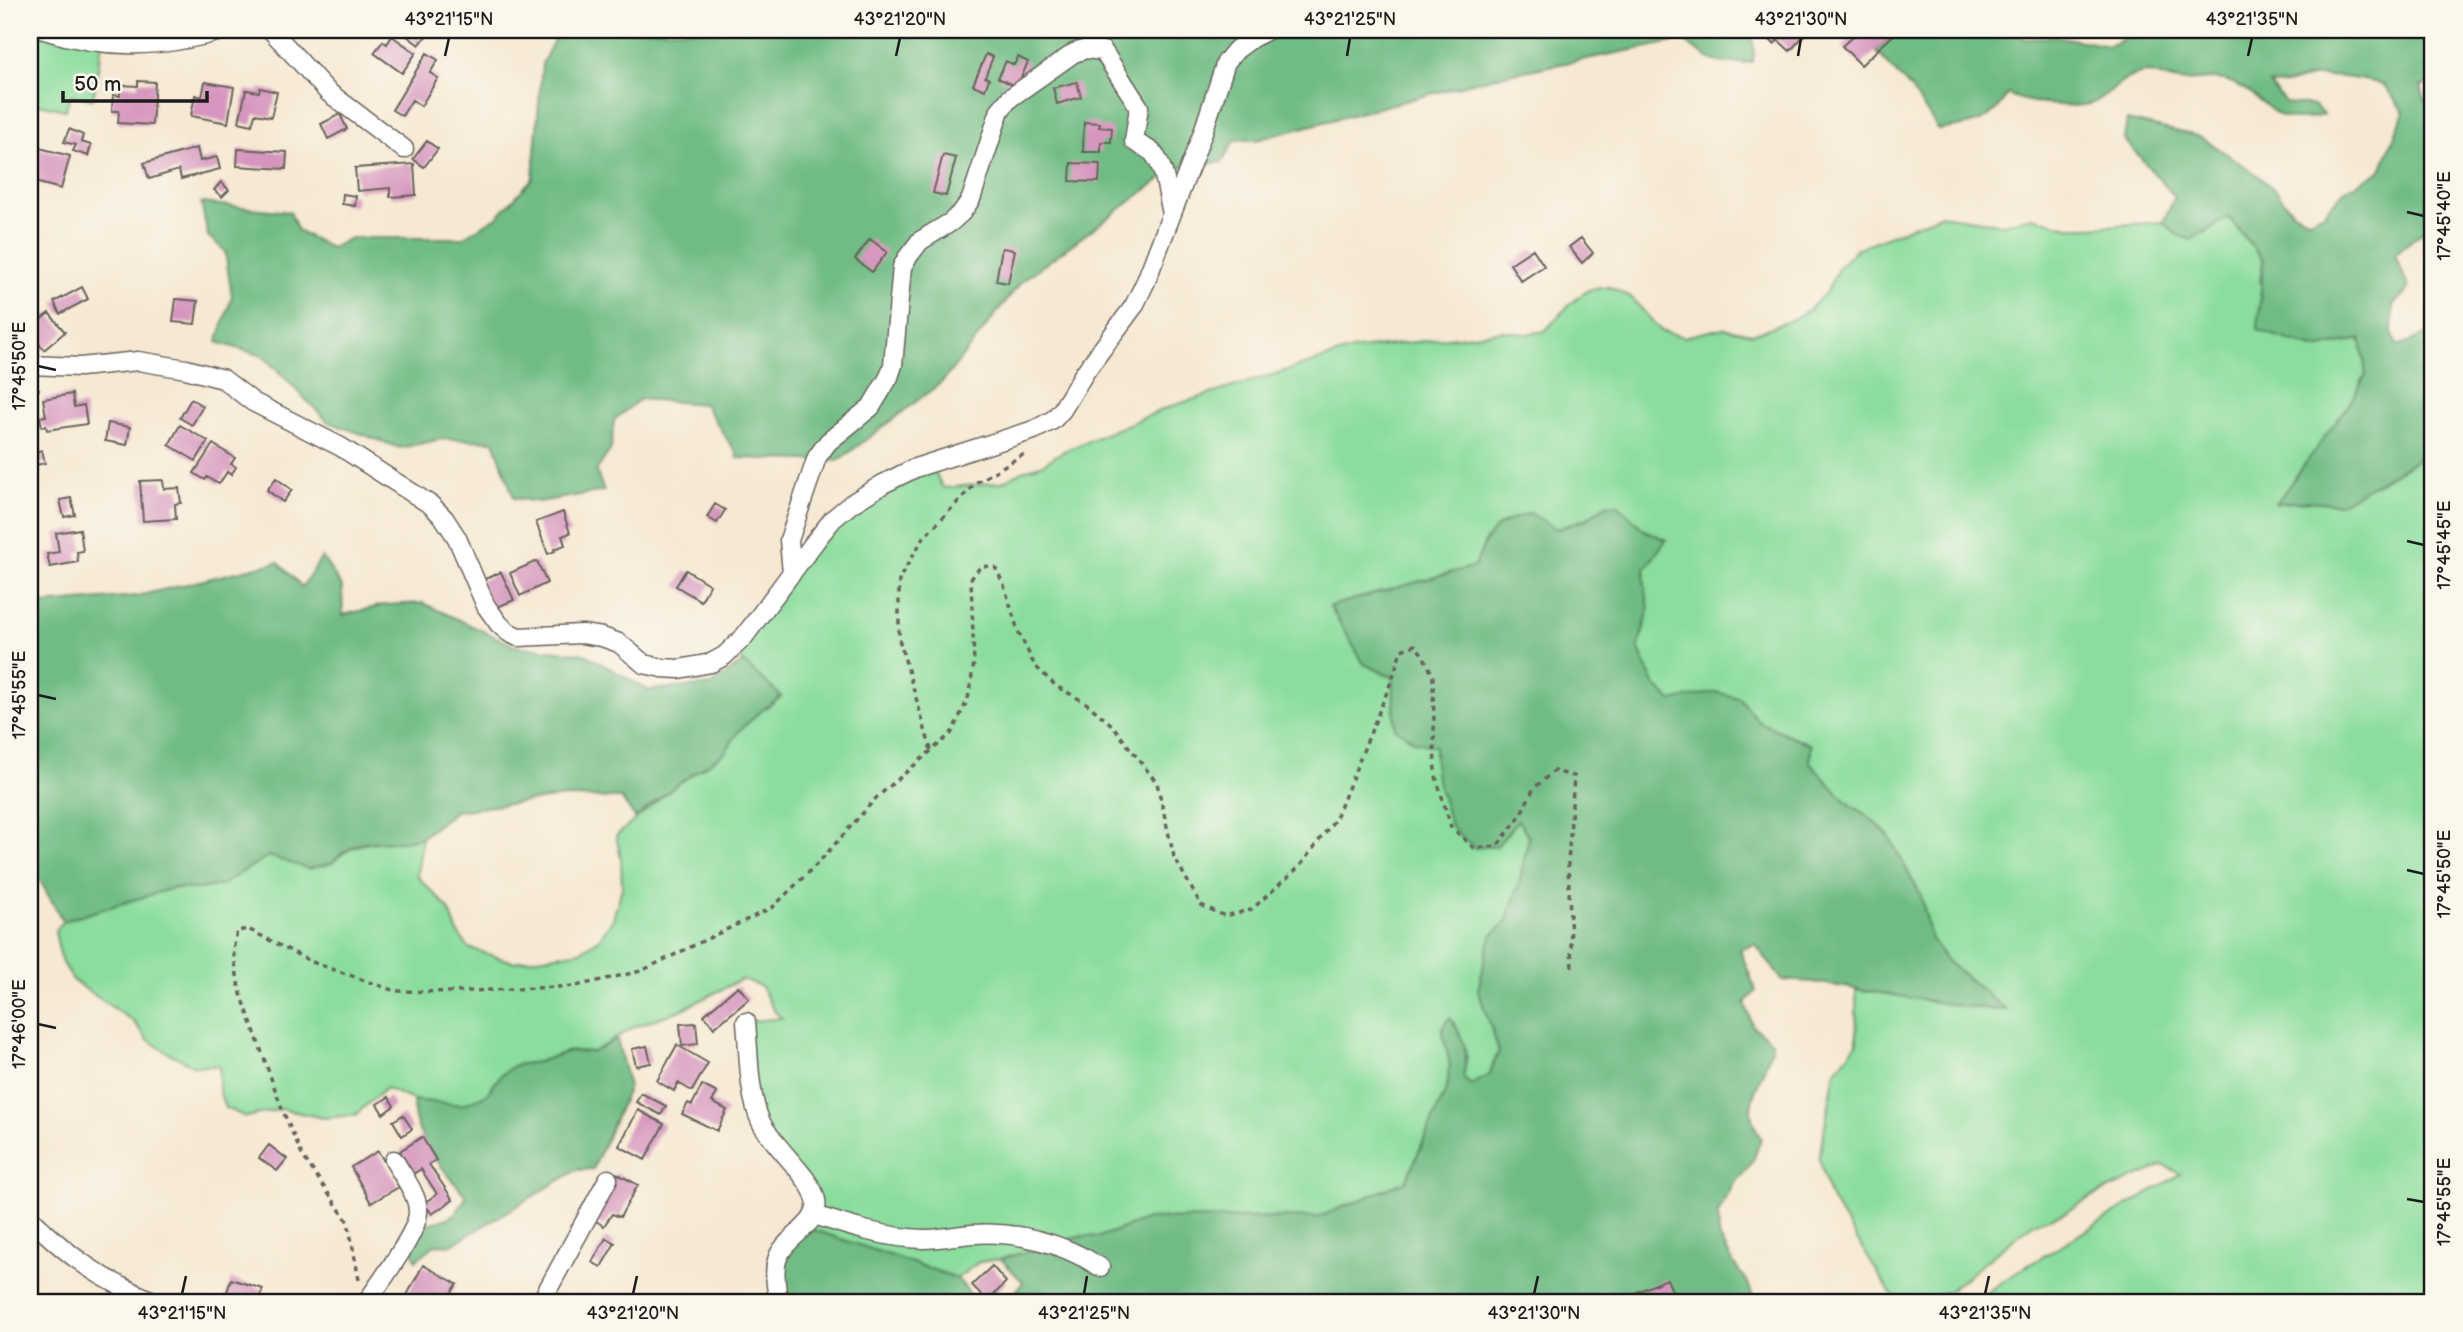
<svg xmlns="http://www.w3.org/2000/svg" width="2463" height="1332" font-family="'Balsamiq Sans',sans-serif">
	<rect width="100%" height="100%" fill="#fbf7ec"/>
	<filter id="ink" filterUnits="userSpaceOnUse"><feTurbulence type="fractalNoise" baseFrequency=".0143" numOctaves="2"/><feDisplacementMap in="SourceGraphic" scale="14" xChannelSelector="R" yChannelSelector="G"/><feConvolveMatrix kernelMatrix="1 2 1 2 8 2 1 2 1" color-interpolation-filters="sRGB"/></filter>
	<filter id="wash" filterUnits="userSpaceOnUse"><feTurbulence type="fractalNoise" baseFrequency=".00686" numOctaves="4" result="noise"/><feDisplacementMap in="SourceGraphic" scale="28" xChannelSelector="R" yChannelSelector="G"/><feGaussianBlur stdDeviation="1.57" result="paint"/><feColorMatrix in="noise" values="0 0 0 0 0 0 0 0 0 0 0 0 0 0 0 0 0 1.4 0 .05"/><feComposite in="paint" operator="in"/></filter>
	<g filter="url(#wash)">
		<rect width="100%" height="100%" fill="#f6e8d2"/>
		<path fill="#8add9d" stroke="#537c5c" stroke-width="2" d="M30 30H224L102 44 93 99 71 95 65 110 30 102Z
			M1940 215 2003 224 2032 217 2068 227H2092L2163 222 2177 235 2206 233 2228 217 2263 260 2260 282 2316 349 2361 338 2366 374 2350 403 2277 503 2309 501 2375 485 2433 450V1302H1972L2012 1275 2180 1174 2164 1165 2093 1196 2064 1213 2034 1223 1950 1290 1922 1302H1902L1890 1292 1830 1197 1819 1158 1835 1072 1857 1043 1856 989 1961 1006 1997 1010 2005 1009 1947 961 1931 939 1921 896 1888 835 1869 817 1845 801 1810 763 1811 745 1759 722 1739 698 1671 701 1655 686 1638 648 1649 609 1644 580 1645 569 1666 540 1644 530 1617 504 1606 505 1587 518 1557 529 1530 514 1486 539 1475 566 1330 606 1364 664 1393 677 1395 728 1416 742 1435 746V773L1497 846 1518 819 1529 837 1520 880 1506 922 1493 935 1486 1010 1499 1051 1488 1076 1471 1085 1463 1078 1467 1056 1442 1028 1450 1065 1447 1088 1406 1181 1319 1217 1148 1219 1099 1237 1082 1236 1001 1259 979 1262 957 1278 805 1227 816 1207 760 1121 746 1022 782 1018 774 1011 761 986 742 979 683 1009 634 1027 593 1052 569 1051 538 1062 515 1065 501 1075 486 1095 461 1105 413 1100 386 1088 355 1115 323 1118 282 1109 246 1117 225 1108 219 1090V1066H194L165 1051 148 1040 134 1022 74 981 62 963 55 932 63 921 173 888 197 889 221 885 268 856 287 861 332 863C361 834 386 845 422 837L417 876 449 909 458 933 469 948 513 962 581 951 599 939 613 919 622 888 621 858 616 836 675 786 725 752 739 731 756 715 781 697 743 662 733 648 833 519 930 463 943 488 1002 482 1022 471 1043 464 1062 452 1169 407 1352 350 1504 331 1526 334 1545 331 1568 306 1588 290 1610 287 1631 297 1661 331 1684 337 1723 328 1752 334 1789 321 1809 310 1827 291 1839 267 1856 249Z"/>
		<path fill="#6fbc84" stroke="#466c50" stroke-width="2" d="M559 30H1740L1753 40 1754 55 1752 62C1719 66 1708 62 1684 40L1503 75 1256 140H1235L1222 162 1177 167 1022 281 943 381 838 461 737 458V454L704 404 640 399 614 420 611 449 596 471 604 491 539 502 514 498 494 441 442 439 400 448 328 422 263 356 217 342 232 297 225 251 208 236 201 203 290 212 298 231 331 248 351 238H462L497 217 533 178 542 64Z
			M1899 30H2011L2025 39 2055 36 2108 46 2145 30H2252L2258 32 2286 35 2314 31 2433 30V82L2421 86 2426 103 2433 115V223L2395 254 2409 289 2393 305 2392 333 2398 346 2433 332V450L2340 504 2309 501 2276 503 2350 403 2366 374 2361 339 2316 349 2258 330 2263 260 2229 217 2191 240 2177 235 2163 222 2175 197 2124 139 2127 120 2201 137 2252 171 2275 190 2293 212 2310 220 2324 213 2344 191 2381 170 2404 112 2383 84C2365 80 2331 74 2312 77 2294 80 2290 87 2269 84L2286 103 2315 106 2323 115C2270 130 2274 101 2233 83 2212 74 2193 84 2174 80 2166 79 2157 73 2148 73 2126 74 2115 89 2097 101 2081 111 2025 103 2008 94 1990 124 1971 125 1939 130L1911 89 1876 51Z
			M1617 504 1644 530 1666 540 1645 569 1644 580 1649 609 1638 648 1655 686 1671 701 1716 692 1739 698 1759 722 1811 745 1810 763 1845 801 1869 817 1888 835 1921 896 1931 939 1947 961 2006 1010 1961 1006 1813 982 1782 980 1755 944 1740 950 1756 991 1745 1003 1753 1027 1772 1041C1771 1066 1746 1096 1752 1118 1753 1125 1758 1132 1761 1139L1752 1163 1733 1185 1718 1213 1719 1236 1733 1263 1748 1283 1755 1302H1017L1012 1297 1023 1282 1001 1259 1082 1236 1099 1237 1148 1219 1319 1217 1406 1181 1447 1088 1450 1065 1442 1028 1450 1017C1465 1041 1469 1050 1463 1078L1471 1085 1489 1075 1499 1051 1478 990 1488 945 1493 935 1506 922 1520 880 1529 837 1518 820 1497 846 1474 848 1451 827 1435 773V746L1416 742 1395 728 1393 677 1364 664 1330 606 1475 566C1490 530 1491 525 1530 513L1557 529 1587 519 1606 505Z
			M322 557 342 587 343 615 384 605 423 603 515 646 585 654 648 690 712 685 743 662 781 696 756 715 739 731 725 752 675 786 635 818 621 798 563 797 455 811 422 837 404 841 362 842 342 853 332 863 309 869 268 856 221 885 197 889 173 888 63 921 39 879 30 884V605L137 596 278 562 302 587Z
			M617 1039 629 1087 593 1169 577 1170 451 1245 436 1244 416 1260 408 1240 416 1226C439 1221 457 1221 466 1196 443 1169 412 1137 413 1100L461 1105 486 1095 501 1075 515 1065 538 1062 569 1051 593 1052Z
			M805 1227 957 1278 975 1300 974 1302H778L787 1241Z"/>
		<g id="blocks">
			<path fill="#d695be" d="M399 30H431L419 45Z
				M1763 30H1809L1790 51 1778 40 1774 44 1766 36 1768 34Z
				M1860 30H1899L1861 65 1842 46Z
				M392 36 416 53 402 73 374 53 383 41 387 44Z
				M427 53 438 60 430 73 438 78 421 106 412 100 402 116 392 110Z
				M986 54 993 57 985 77 989 79 985 90 973 85Z
				M1018 57 1028 62 1017 87 998 78 1006 61 1014 65Z
				M138 81 155 82 152 125 118 123 119 111H112L113 95 120 96V85L138 86Z
				M205 82 234 87 228 123 191 116 195 95 202 97Z
				M1077 82 1081 97 1057 104 1053 88Z
				M260 88 277 92 271 117 255 114 252 125 239 122 246 90 259 92Z
				M340 114 347 129 328 139 321 124Z
				M1084 122 1100 123 1099 127 1112 128 1111 142H1101V152H1083Z
				M69 129 83 135 81 142 91 145 88 156 73 151 76 145 64 142Z
				M427 141 438 149 424 167 413 159Z
				M40 148 70 156 61 189 31 181Z
				M197 148 200 161 217 157 220 169 181 179 179 170 149 179 144 163Z
				M238 149 287 152 286 169 237 166Z
				M943 155 956 158 946 196 933 193Z
				M1071 163 1100 164 1099 182 1070 181Z
				M414 164 416 195 390 197V188L357 191 355 168Z
				M221 182 229 190 222 197 214 190Z
				M343 194 356 196 355 206 342 204Z
				M1581 238 1593 253 1582 263 1569 247Z
				M870 239 887 252 872 272 855 259Z
				M1002 248 1015 250 1008 283 996 281Z
				M1533 249 1544 266 1521 281 1510 264Z
				M82 287 88 299 60 314 54 302Z
				M176 299 198 301 195 324 173 322Z
				M49 313 65 332 44 350 30 332V328Z
				M30 384 39 389 30 405Z
				M72 394 74 407 84 405 87 424 47 430 46 426 42 427 40 417 46 416 43 399Z
				M191 399 203 406 192 425 180 418Z
				M108 423 130 427 127 445 105 441Z
				M180 425 208 441 196 461 169 445Z
				M213 444 235 458 231 464 236 467 231 475 227 472 219 484 207 477 205 480 194 473Z
				M42 450 45 463 32 466 30 454Z
				M276 478 292 490 283 502 267 490Z
				M163 480 164 489 179 488 181 503 175 504 176 519 143 521 140 481Z
				M71 498 75 515 64 517 60 500Z
				M715 504 725 510 717 523 707 517Z
				M563 512 570 533 562 536 565 545 554 549 555 551 548 554 536 522Z
				M30 515 37 538 33 539 35 548 30 549Z
				M80 529 83 551 77 552 78 562 50 567 47 554 59 552 56 533Z
				M537 561 547 583 520 596 510 573Z
				M686 570 710 585 701 601 676 586Z
				M501 572 514 600 493 609 480 581Z
				M738 986 749 999 714 1028 704 1015Z
				M696 1023 698 1044 682 1046 680 1024Z
				M677 1045 708 1063 692 1091 678 1083 674 1091 657 1081Z
				M647 1046 651 1063 636 1066 632 1049Z
				M702 1085 717 1093 712 1102 727 1110 717 1131 682 1114 688 1103 692 1105Z
				M641 1093 666 1106 661 1115 636 1102Z
				M389 1097 394 1106 383 1114 377 1104Z
				M638 1110 664 1124 645 1160 619 1146Z
				M403 1115 412 1129 402 1136 393 1121Z
				M422 1137 436 1160 429 1164 453 1200 432 1214 424 1203 437 1194 421 1169 413 1174 400 1151Z
				M269 1145 287 1159 277 1171 259 1158Z
				M378 1151 399 1187 371 1203 351 1167Z
				M616 1173 638 1185 620 1217 612 1214 604 1226 591 1218Z
				M606 1238 615 1243 601 1267 592 1262Z
				M423 1265 457 1284 446 1302H420L407 1295Z
				M992 1266 1006 1282 991 1298 995 1302H988L972 1285Z
				M231 1279 263 1289 258 1302H224Z
				M1667 1279 1677 1302H1642L1637 1292Z"/>
		</g>
	</g>
	<g filter="url(#ink)">
		<use href="#blocks" fill-opacity="0" stroke="#68635c" stroke-width="2"/>
		<g fill="none" stroke-linecap="round" stroke-linejoin="round">
			<defs>
				<path id="minor" d="M44 30C106 50 162 48 224 30
					M271 30 328 92 404 149
					M30 365 80 367 138 361 186 369 223 379 253 402 341 447 431 505 444 518 457 538 486 606 499 624 508 632 518 637 582 634 602 637 619 643 644 664 662 668 679 669 711 663 724 656 743 638 817 539 833 519 851 504 883 484 915 468 1034 430 1053 420 1062 410 1085 372 1134 306 1146 281 1202 135 1226 62 1236 50 1252 38 1268 30
					M792 573 789 540 817 457 828 442 871 407 889 377 893 365 902 267 907 258 920 241 951 222 962 212 971 199 1000 110 1010 98 1074 53 1086 49 1103 51 1139 107 1134 141C1140 146 1148 148 1153 153 1166 168 1167 195 1172 213
					M746 1022C749 1052 748 1095 761 1122 773 1147 811 1176 816 1200 821 1225 784 1236 777 1260 773 1273 777 1288 778 1302
					M815 1215C850 1227 887 1238 924 1239 940 1239 957 1235 973 1234 1017 1231 1063 1243 1100 1267
					M30 1218C71 1259 101 1279 155 1302
					M367 1302C379 1283 420 1231 418 1210 417 1193 402 1175 394 1160
					M541 1302 608 1179"/>
			</defs>
			<use href="#minor" stroke="#68635c" stroke-width="21"/>
			<path stroke="#68635c" stroke-width="3.5" stroke-dasharray="5 5" stroke-linecap="butt" d="M931 750 899 639V579L924 537 977 482 1026 453
				M359 1280 348 1222 302 1155 282 1109 239 988 233 950 237 931 248 929 312 962 395 991 453 992 576 986 641 971 773 907 819 862 877 797 951 734 968 699 974 663 971 579 981 566 995 567 1004 585 1018 631 1035 666 1056 686 1086 703 1112 725 1157 783 1174 857 1201 905 1225 916 1251 910 1299 867 1336 818 1393 677 1401 650 1415 645 1423 655 1433 676 1435 773 1451 827 1474 848 1497 846 1518 819 1534 788 1554 771 1574 776 1568 864 1572 970"/>
			<use href="#minor" stroke="#fff" stroke-width="18"/>
		</g>
	</g>
	<path fill="none" stroke="#1c1c1c" stroke-width="2.5" d="M445 56 449 38M896 56 900 38M1347 56 1350 38M1798 56 1801 38M2248 56 2252 38M2407 212 2424 216M38 366 56 370M2407 541 2424 545M38 695 56 699M2407 870 2424 874M38 1024 56 1028M2407 1199 2424 1202M182 1294 186 1276M633 1294 637 1276M1084 1294 1087 1276M1534 1294 1538 1276M1985 1294 1989 1276"/>
	<rect width="2463" height="1332" fill="none" stroke="#fbf7ec" stroke-width="77"/>
	<path d="M63 91v10h144v-10" fill="none" stroke="#1c1c1c" stroke-width="3.5"/>
	<text x="74" y="91" font-size="21" fill="#1c1c1c" stroke="#fbf7ec" stroke-width="5" paint-order="stroke">50 m</text>
	<rect x="38" y="38" width="2386" height="1256" fill="none" stroke="#1c1c1c" stroke-width="2.5"/>
	<g font-size="18" text-anchor="middle" fill="#1c1c1c">
		<text x="449" y="25">43°21'15"N</text>
		<text x="900" y="25">43°21'20"N</text>
		<text x="1350" y="25">43°21'25"N</text>
		<text x="1801" y="25">43°21'30"N</text>
		<text x="2252" y="25">43°21'35"N</text>
		<text transform="translate(2444 216) rotate(-90)" y="6">17°45'40"E</text>
		<text transform="translate(19 366) rotate(-90)" y="6">17°45'50"E</text>
		<text transform="translate(2444 545) rotate(-90)" y="6">17°45'45"E</text>
		<text transform="translate(19 695) rotate(-90)" y="6">17°45'55"E</text>
		<text transform="translate(2444 874) rotate(-90)" y="6">17°45'50"E</text>
		<text transform="translate(19 1024) rotate(-90)" y="6">17°46'00"E</text>
		<text transform="translate(2444 1202) rotate(-90)" y="6">17°45'55"E</text>
		<text x="182" y="1319">43°21'15"N</text>
		<text x="633" y="1319">43°21'20"N</text>
		<text x="1084" y="1319">43°21'25"N</text>
		<text x="1534" y="1319">43°21'30"N</text>
		<text x="1985" y="1319">43°21'35"N</text>
	</g>
</svg>
